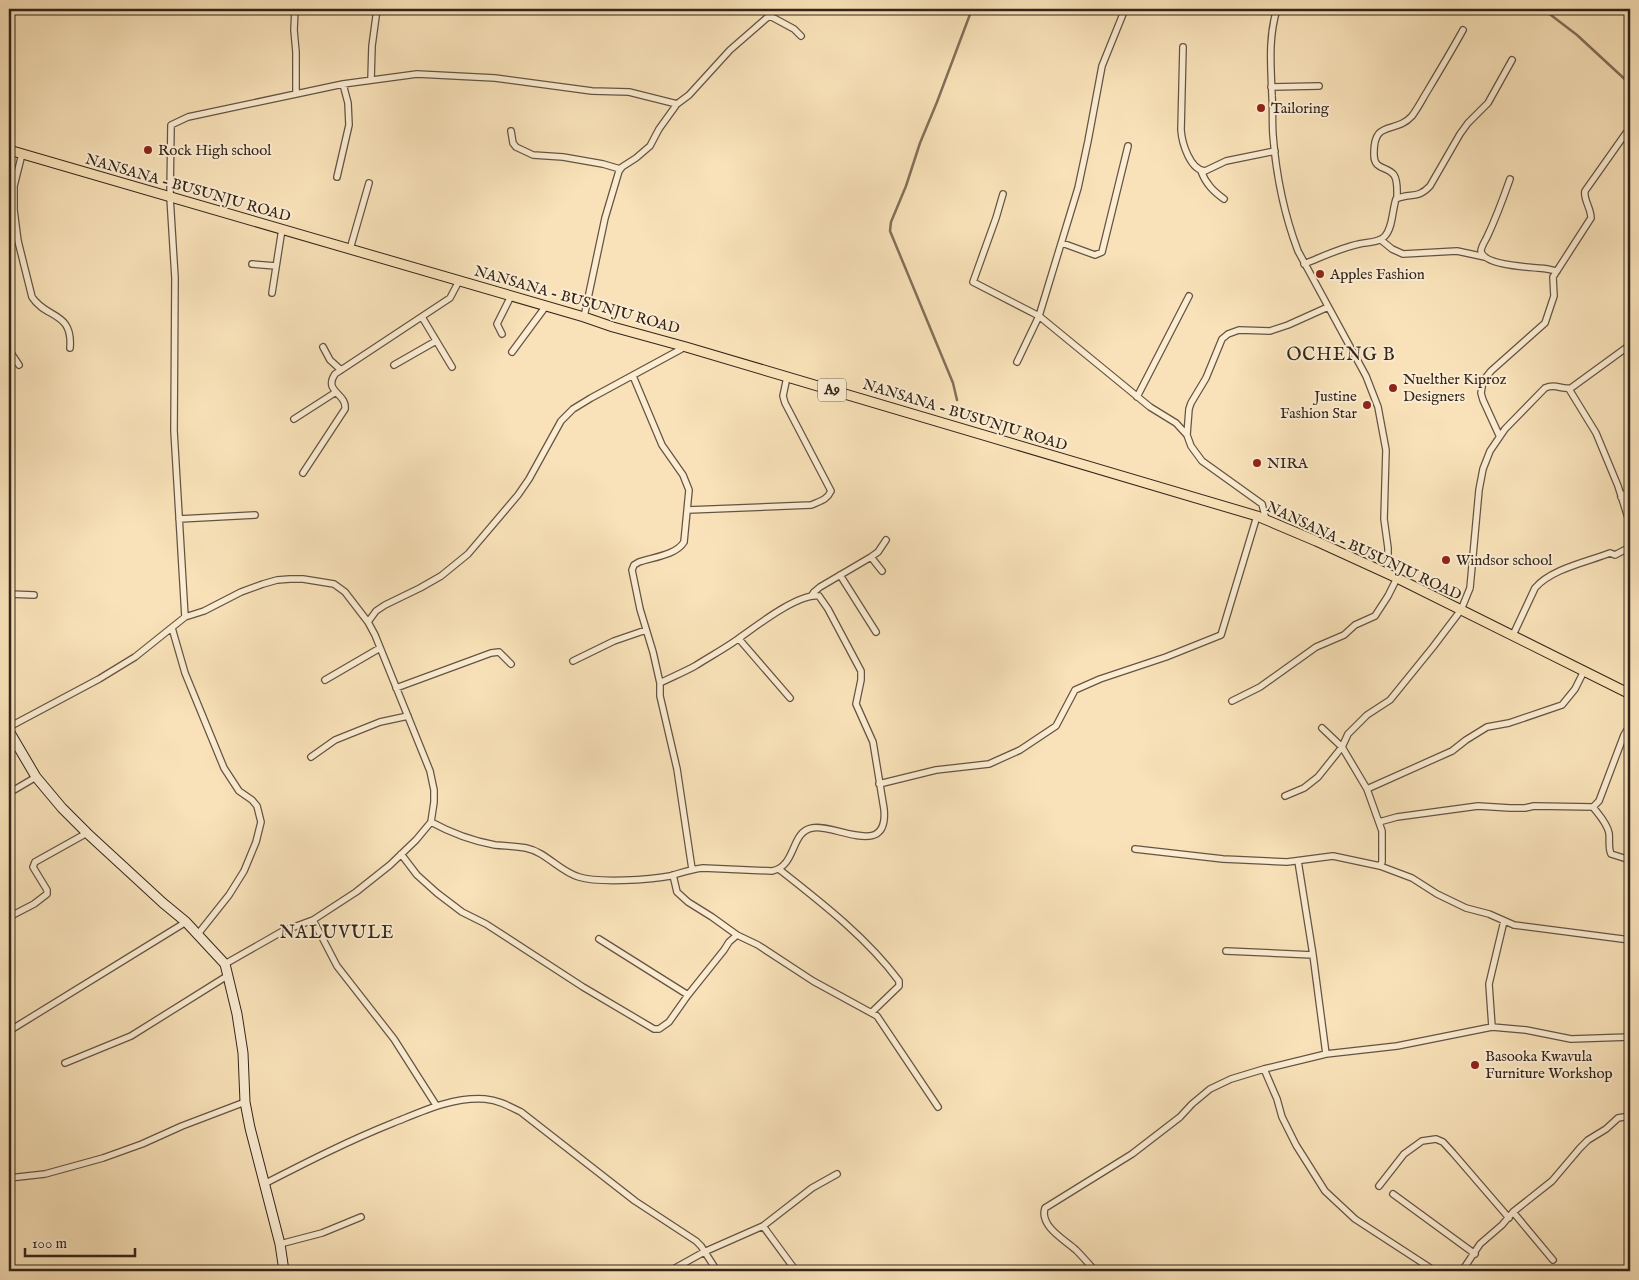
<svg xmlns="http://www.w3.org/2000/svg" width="1639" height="1280" font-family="'IM FELL English',serif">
	<rect width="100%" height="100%" fill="#f9e2b9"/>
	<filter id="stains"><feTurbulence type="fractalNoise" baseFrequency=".004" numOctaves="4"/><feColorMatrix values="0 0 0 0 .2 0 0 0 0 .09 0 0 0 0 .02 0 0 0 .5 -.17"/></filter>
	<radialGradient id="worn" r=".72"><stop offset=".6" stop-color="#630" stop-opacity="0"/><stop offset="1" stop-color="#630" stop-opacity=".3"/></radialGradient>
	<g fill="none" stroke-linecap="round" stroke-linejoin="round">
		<path stroke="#817059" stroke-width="2.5" d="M1543 9 1577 35 1630 84
			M957 400 953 383 890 231 891 222 906 186 920 143 937 102 972 9"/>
		<defs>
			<path id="street" d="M295 9 294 30 296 52V94
				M1125 9 1102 66 1088 141 1078 188 1039 316 1150 407 1176 423 1187 435 1191 446 1202 461 1262 504 1266 520
				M1277 9C1268 38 1271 66 1272 96 1273 109 1272 122 1273 135 1276 174 1284 214 1298 251L1366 376 1378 407 1386 450 1384 519 1388 548V574
				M770 16 794 29 801 36
				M1183 47 1181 130C1182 143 1190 170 1205 171L1226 161 1275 151
				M371 80 372 46 377 9
				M1271 87 1319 86
				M511 131 513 143 516 147 533 155 563 157 603 164 620 169
				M22 154 14 186V210L18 241 32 297C46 319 73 311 70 348
				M1201 171C1206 184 1213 191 1224 199
				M337 177 349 125 348 103 343 84
				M1510 179C1503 199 1496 218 1487 237 1485 241 1481 247 1481 251 1483 265 1528 267 1538 268 1545 268 1551 270 1557 271
				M1003 194 996 218 973 282 1039 316 1017 362
				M1397 198C1397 191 1398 181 1394 175 1387 166 1374 170 1374 155 1373 118 1395 135 1412 116 1418 108 1423 98 1428 90 1440 70 1452 50 1463 30
				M1381 240 1392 249 1403 254 1457 251 1485 257
				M1062 243 1095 255 1102 252 1128 146
				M350 249 369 183
				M252 264 276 266
				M1304 264C1322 257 1340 248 1359 244 1367 242 1379 243 1385 236 1393 227 1392 211 1396 199 1410 192 1417 200 1430 186L1460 134 1468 123 1488 103 1512 60
				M272 293 282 229
				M422 317 452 367
				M584 317 605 218 619 171 622 167 636 158 650 146 659 129 677 104 689 95 730 50 777 9
				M502 334 497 324 511 296
				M323 347 330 360 341 370
				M9 350 19 365
				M512 352 546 306
				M394 365 436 341
				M633 376 662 445 683 475 689 490 684 542C676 555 654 557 639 562L634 565 632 570 640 609 653 652 660 683V696L677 769 692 869
				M1569 389 1596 433 1618 486 1630 524
				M1137 397 1189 296
				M294 419 336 392
				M1187 435 1189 409 1191 403 1206 378 1222 339 1228 334 1239 330 1270 331 1288 325 1328 307
				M1499 435 1483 400 1481 393 1483 381 1491 371 1545 323 1554 296 1553 277 1591 218C1591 208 1583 199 1585 191L1626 133
				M303 473 345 409C347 393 323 392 335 374L450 298 459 281
				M1621 497 1630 490
				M688 510 811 505C820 501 827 500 831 491L785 403 783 396 787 377
				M179 519 255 515
				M871 557 882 571
				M840 575 876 632
				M9 594 34 595
				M812 595 814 592 820 587 871 557 878 552 886 540
				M185 617 174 431 175 278 170 197 171 125 188 117 296 94 343 84 417 74 495 78 592 91 629 92 677 104
				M172 628 185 673 224 768 239 791 252 800 257 806 261 822 256 842 244 871 229 895 198 934
				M1513 635 1535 588C1551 569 1587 562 1610 553L1615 555 1630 547
				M739 639 790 698
				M573 661 614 641 646 630
				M325 680 380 648
				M396 688 491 653 499 652 511 664
				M1232 701 1260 687 1316 647 1344 635 1355 625 1375 616 1388 596 1397 578
				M9 727 99 679 135 657 185 617 204 611 241 592 263 584 277 580 290 579H303L334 584 345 592 368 622
				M311 757 335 740 380 722 408 716
				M879 784 936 770 989 764 1020 750 1056 726 1075 690 1100 679 1166 657 1221 635 1257 516
				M1367 789 1452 751 1466 740 1487 727 1509 723 1562 705 1575 689 1584 671
				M9 793 36 777
				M1285 796 1304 788 1318 777 1342 747 1348 734 1367 715 1390 700 1433 647 1461 610 1470 588 1479 490 1483 469 1490 451 1505 429 1545 388C1556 383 1561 390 1571 388L1630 345
				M1593 807C1599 815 1607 823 1609 833 1610 840 1608 847 1611 854L1630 860
				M431 822C451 833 473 841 495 845 505 846 516 846 526 848 546 852 559 871 579 877 598 883 649 880 670 876 681 873 691 869 703 868L772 871C797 866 790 832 812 828 834 823 889 860 884 809L873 742 856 704 861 680V671L828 609 819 596C798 593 755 627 738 639 724 649 709 657 695 666 684 672 672 677 660 683
				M1379 822 1397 817 1478 806 1510 808H1525L1534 806 1593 807 1599 801 1624 735 1630 725
				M1135 849 1223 859 1287 862 1333 856 1380 866 1382 862V831L1367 789 1342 747 1322 728
				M401 854 417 875 437 893 462 912 486 924 583 987 654 1029H659L669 1022 688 995 724 950 729 942 737 935 758 945 813 981 877 1016 938 1107
				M1298 861 1313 955 1326 1054
				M1380 866 1412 878 1437 894 1466 908 1489 914 1514 925 1630 940
				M780 870C822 903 867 938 899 981V986L872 1012
				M673 875 677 892 688 902 712 917 737 935
				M9 917 34 904 47 894V890L33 867 35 862 87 833
				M313 920 337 966 394 1039 436 1105
				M599 939 688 995
				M1226 951 1313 955
				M225 964 283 931 313 920 356 892 390 865 416 840 431 822 434 802V790L430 771 375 635 368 622 376 611 385 605 420 588 441 576 468 554 518 495 529 479 561 421 573 409 591 398 685 347
				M1492 1027 1489 984 1504 921
				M9 1031 186 922
				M65 1063 131 1036 227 976
				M1264 1069 1277 1099 1282 1117 1296 1145 1325 1191 1355 1219 1435 1271
				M9 1178 45 1174 103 1158 142 1144 182 1126 245 1102
				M264 1184C307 1162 348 1141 393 1123 423 1111 452 1097 485 1099 498 1100 509 1106 521 1112L635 1201 696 1241 701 1246 717 1271
				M1379 1186 1404 1154 1422 1141 1436 1139 1443 1142 1453 1153 1509 1218
				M1393 1194 1475 1254
				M1513 1212 1553 1260
				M763 1226 796 1271
				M280 1244 322 1233 361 1217
				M670 1271 704 1252 763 1226 812 1188 837 1174
				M1095 1271C1089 1264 1083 1257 1076 1250 1065 1240 1039 1226 1045 1208L1132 1154 1180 1117 1192 1104 1210 1089 1231 1079 1264 1069 1326 1054 1397 1046 1492 1027 1526 1030 1571 1039 1630 1037
				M1462 1271 1480 1244 1502 1225 1513 1212 1552 1181 1580 1148 1588 1140 1606 1129 1618 1118 1630 1116"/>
			<path id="secondary" d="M9 731 36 777 62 808 87 833 163 903 186 922 225 964 237 1014 243 1053 245 1102 250 1128 280 1244 284 1271"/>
			<path id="primary" d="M9 150 584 317 613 327 686 347 1257 516 1316 541 1397 578 1630 694"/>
		</defs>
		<use href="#street" stroke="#645442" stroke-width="8"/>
		<use href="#secondary" stroke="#32251b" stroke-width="11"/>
		<use href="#primary" stroke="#32251b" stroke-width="11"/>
		<use href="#street" stroke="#fbecd2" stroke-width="5.5"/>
		<use href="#secondary" stroke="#fbecd2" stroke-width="9"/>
		<use href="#primary" stroke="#f9e2b9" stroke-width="9"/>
	</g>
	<g fill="#8f2418" stroke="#fbecd2" stroke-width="2">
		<circle cx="1261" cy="108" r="5"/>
		<circle cx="148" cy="150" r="5"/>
		<circle cx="1320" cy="274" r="5"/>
		<circle cx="1393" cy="388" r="5"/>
		<circle cx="1367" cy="405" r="5"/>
		<circle cx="1257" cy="463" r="5"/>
		<circle cx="1446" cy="560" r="5"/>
		<circle cx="1475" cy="1065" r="5"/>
	</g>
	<g text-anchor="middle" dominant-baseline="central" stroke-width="4" stroke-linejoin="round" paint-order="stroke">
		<rect fill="#fbecd2" stroke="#6e6152" stroke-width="1" x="818" y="378.5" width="28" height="23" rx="4"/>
		<g font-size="14" font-weight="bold" fill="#32251b">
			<text x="832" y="390">A9</text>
		</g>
		<g font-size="15" fill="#32251b" stroke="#fbecd2" text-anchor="start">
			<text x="1271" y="108">Tailoring</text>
			<text x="158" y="150">Rock High school</text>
			<text x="1330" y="274">Apples Fashion</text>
			<text x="1403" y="379">Nuelther Kiproz<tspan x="1403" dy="17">Designers</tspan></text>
			<text x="1357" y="396" text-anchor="end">Justine<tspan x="1357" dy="17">Fashion Star</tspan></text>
			<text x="1267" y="463">NIRA</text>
			<text x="1456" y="560">Windsor school</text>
			<text x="1485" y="1056">Basooka Kwavula<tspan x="1485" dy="17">Furniture Workshop</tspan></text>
		</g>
		<g font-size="15" fill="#32251b" stroke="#fbecd2">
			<text transform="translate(188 188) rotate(16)">NANSANA - BUSUNJU ROAD</text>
			<text transform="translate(577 300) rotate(16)">NANSANA - BUSUNJU ROAD</text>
			<text transform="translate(965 415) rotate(17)">NANSANA - BUSUNJU ROAD</text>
			<text transform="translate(1364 551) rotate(25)">NANSANA - BUSUNJU ROAD</text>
		</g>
		<g font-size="18" letter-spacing="1" fill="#32251b" stroke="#fbecd2">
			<text x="1341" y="355">OCHENG B</text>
			<text x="337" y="933">NALUVULE</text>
		</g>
	</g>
	<rect width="1639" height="1280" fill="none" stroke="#f9e2b9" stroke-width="30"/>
	<rect x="10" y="10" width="1619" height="1260" fill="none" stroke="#32251b" stroke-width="2.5"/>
	<rect x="15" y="15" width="1609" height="1250" fill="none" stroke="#32251b"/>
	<path d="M25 1248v8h110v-8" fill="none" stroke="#32251b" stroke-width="2.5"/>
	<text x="32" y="1248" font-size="15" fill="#32251b" stroke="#fbecd2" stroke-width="4" paint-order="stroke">100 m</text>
	<rect width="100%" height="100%" filter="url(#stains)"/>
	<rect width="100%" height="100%" fill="url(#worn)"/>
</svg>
